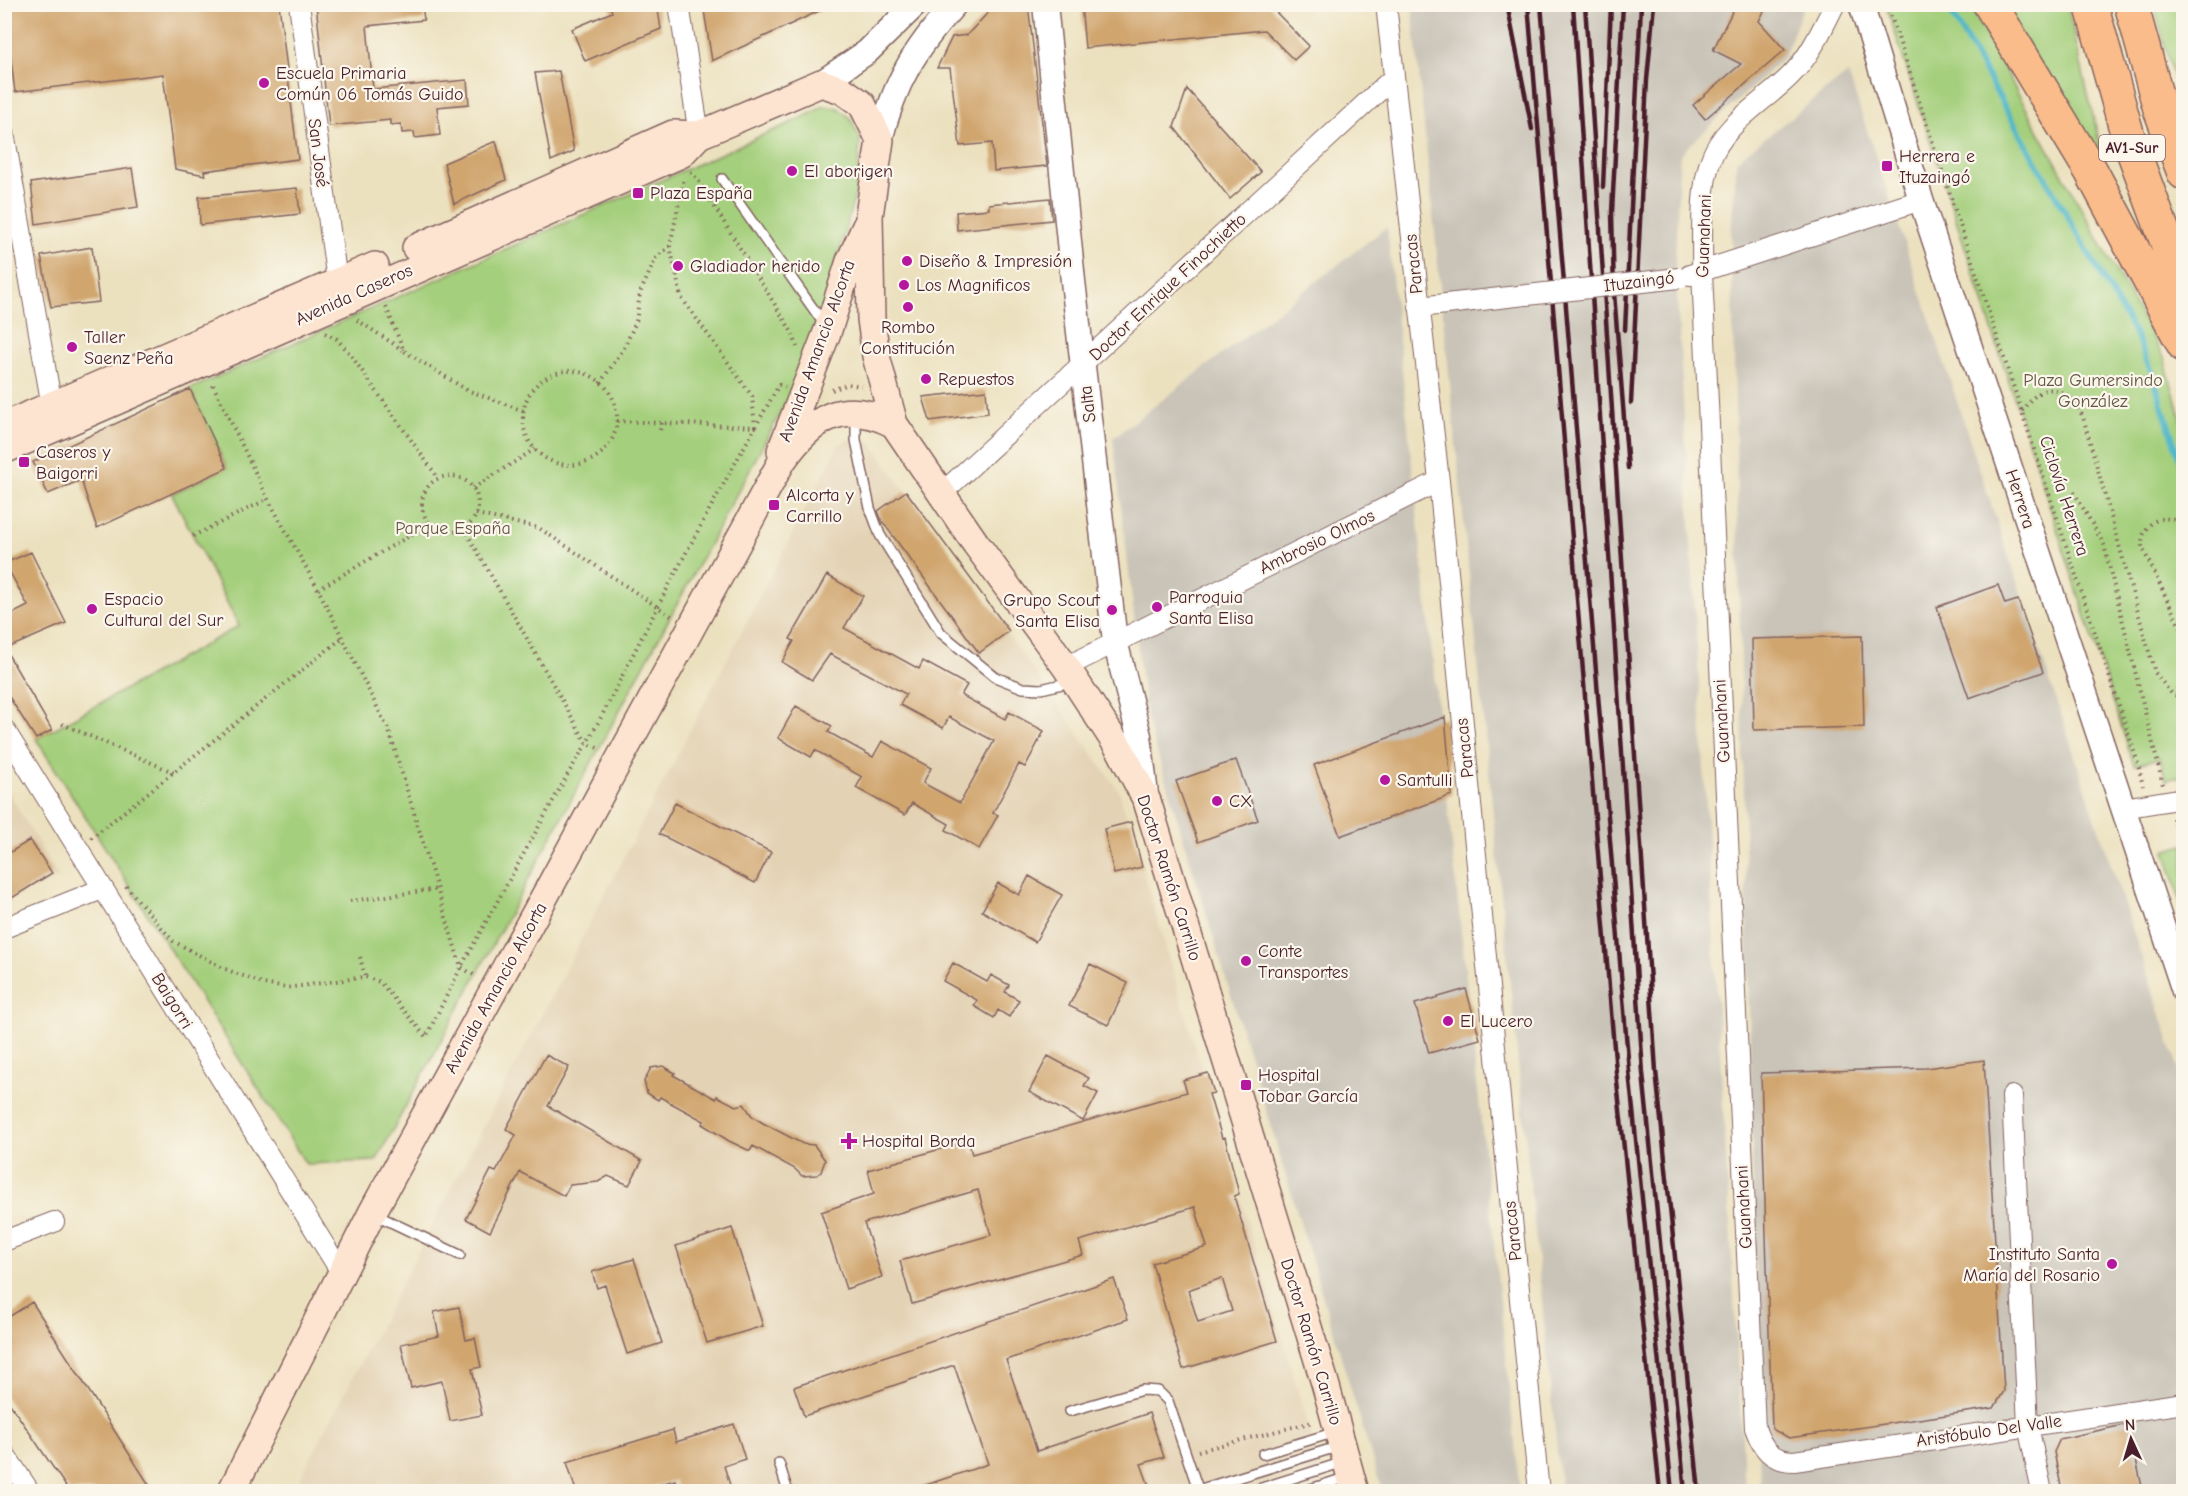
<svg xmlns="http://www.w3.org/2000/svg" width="2188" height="1496" font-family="'Comic Neue',sans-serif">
	<rect width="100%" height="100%" fill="#fbf7ec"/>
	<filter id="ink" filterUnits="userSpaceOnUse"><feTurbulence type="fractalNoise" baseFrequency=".0167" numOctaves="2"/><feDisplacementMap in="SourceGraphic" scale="12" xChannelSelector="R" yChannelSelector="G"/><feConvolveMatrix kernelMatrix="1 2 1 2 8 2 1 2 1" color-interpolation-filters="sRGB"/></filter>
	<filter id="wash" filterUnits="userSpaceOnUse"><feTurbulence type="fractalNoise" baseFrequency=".008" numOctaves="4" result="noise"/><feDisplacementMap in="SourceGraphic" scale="24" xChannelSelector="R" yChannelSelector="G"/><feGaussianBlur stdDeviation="1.35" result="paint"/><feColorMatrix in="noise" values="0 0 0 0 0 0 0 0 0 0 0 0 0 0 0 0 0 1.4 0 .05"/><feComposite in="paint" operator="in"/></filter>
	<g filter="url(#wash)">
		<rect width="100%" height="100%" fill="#ece1bf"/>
		<path fill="#e3d2b4" d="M863 439 870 441 1119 791 1328 1491 293 1492 839 445 848 440Z
			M4 785 59 877 5 902H4Z"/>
		<path fill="#c9c3b8" d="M1412 5H1804L1784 57 1680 154 1675 259 1745 1491H1561Z
			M1848 73 2183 1082V1491H1760L1731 231 1737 160Z
			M1387 227 1520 1491H1382L1146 716 1113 438Z"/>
		<path fill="#a4cf7b" stroke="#777753" stroke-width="1.5" d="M1886 5H1969L2164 358 2183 425V776L2166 780 2160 758 2134 765Z
			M2003 5H2067L2108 179Z
			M2154 5H2183V113Z
			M824 106 838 108 850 118 860 139 857 188 809 360 376 1161 306 1164 36 739 239 626 172 494 227 468 190 389 806 116Z
			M2183 845H2184L2183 909 2165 851Z"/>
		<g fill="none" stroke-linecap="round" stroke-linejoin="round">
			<path stroke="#4ab5c7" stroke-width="6" d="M1946 4 2136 336 2152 373 2184 474"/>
		</g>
		<g id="blocks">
			<path fill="#d0a56e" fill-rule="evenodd" d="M4 4H279L298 159 204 171 205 175 175 169 163 74 15 92Z
				M316 4H422L424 20 367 26 373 89 467 80 469 104 437 107 440 135 415 138 414 132 402 133 401 124 390 125V120L329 126Z
				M609 4H657L661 29 585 61 572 29 612 12Z
				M703 4H834L712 61Z
				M996 4H1028L1047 166 994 171 992 143 960 146 950 68H937L952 37 967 35Z
				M1081 4H1268L1309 46 1294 60 1264 30 1085 48Z
				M1736 4H1768L1759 21 1785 50 1705 119 1693 105 1741 64 1713 50Z
				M559 71 574 151 551 161 535 73Z
				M1187 89 1261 172 1230 199 1174 127Z
				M496 141 506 180 454 204 444 163Z
				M132 168 138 207 36 224 31 183Z
				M297 188 300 214 200 225 199 197Z
				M1050 198 1052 220 957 230 956 212 989 209V204Z
				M92 247 99 302 51 307 41 256Z
				M190 389 227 468 97 528 81 480 48 494 33 462Z
				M986 390 988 413 930 421 923 397Z
				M906 491 1009 631 979 653 882 521 878 511Z
				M31 552 66 623 5 649 52 730 36 739 4 689V618L28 606 5 563Z
				M827 575 863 596 844 628 919 669 923 661 967 685 961 695 1005 719 1009 712 1044 731 1025 767 1019 764 993 813 998 815 979 849 946 830 949 824 912 803 905 815 856 788 862 777 815 750 811 757 778 738 796 706 832 726 828 732 873 757 882 741 931 768 923 783 960 803 994 741 949 717 943 728 900 705 906 694 830 654 812 680 782 662 794 641 790 639Z
				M1998 585 2005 604 2018 600 2043 672 1969 698 1937 607Z
				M1862 636 1864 727 1754 730 1752 639Z
				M1445 717 1452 795 1340 836 1314 765Z
				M1236 760 1258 820 1198 842 1176 781Z
				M675 803 771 852 755 883 659 834Z
				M1131 822 1142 867 1114 874 1104 829Z
				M30 840 52 873 4 903V856Z
				M1029 876 1062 895 1035 942 982 911 998 883 1019 895Z
				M953 963 987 982 991 975 1009 985 1005 992 1019 1000 1009 1017 998 1010 994 1018 974 1006 977 1000 943 981Z
				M1090 964 1128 983 1108 1025 1069 1006Z
				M1466 989 1480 1039 1429 1053 1415 1004Z
				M546 1055 569 1067 548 1106 642 1161 629 1185 608 1176 598 1182 570 1185 564 1196 520 1172 490 1232 466 1219 491 1170 496 1172 516 1135 506 1129Z
				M1048 1056 1089 1078 1084 1086 1098 1093 1083 1121 1029 1092Z
				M1984 1060 2004 1391 1994 1408 1789 1438 1772 1429 1761 1073 1926 1068Z
				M663 1066 675 1073 673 1075 716 1099 717 1096 736 1106 744 1104 752 1116 763 1123 803 1144 814 1145 825 1160 821 1172 817 1175 802 1176 795 1169 753 1146 750 1151 729 1141 702 1124 704 1121 660 1097 658 1100 647 1093 644 1081 651 1068Z
				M1208 1073 1214 1093 1209 1094 1222 1138 1225 1137 1239 1194 1234 1196 1277 1341 1183 1369 1152 1263 1207 1247 1195 1207 1079 1241 1083 1255 912 1304 900 1261 991 1235 978 1190 864 1223 882 1277 846 1289 821 1212 874 1194 868 1170 968 1141 972 1154 1187 1092 1183 1080ZM1222 1278 1232 1311 1198 1322 1188 1290Z
				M732 1228 763 1326 707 1343 676 1246Z
				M634 1259 662 1343 627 1354 605 1285 597 1288 592 1272Z
				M1114 1279 1128 1319 1006 1360 1037 1451 1149 1413 1164 1457 1141 1464 1151 1491H914V1489L988 1464 954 1365 804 1416 794 1387Z
				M32 1302 153 1491H69L4 1395V1320Z
				M459 1307 466 1340 475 1338 481 1367 472 1369 482 1415 450 1421 442 1381 411 1388 401 1344 439 1336 434 1312Z
				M734 1424 745 1459 724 1466 732 1491H679L675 1480 637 1491H576L567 1462 673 1430 676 1442Z
				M2128 1424 2143 1491H2062L2054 1452 2060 1439Z"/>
		</g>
	</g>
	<g filter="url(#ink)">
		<use href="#blocks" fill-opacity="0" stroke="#83635f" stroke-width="1.5"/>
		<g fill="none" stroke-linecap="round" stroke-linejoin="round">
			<defs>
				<path id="service" d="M722 179 824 324
					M856 414V440L870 508 880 535 941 633 995 677 1023 688 1041 689 1071 682
					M374 1214 460 1255
					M1070 1411 1142 1390 1158 1391 1168 1401 1199 1492
					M1263 1454 1336 1432
					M779 1463 788 1492
					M1198 1490 1340 1446
					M1249 1492 1344 1462
					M1301 1492 1348 1477"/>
				<path id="minor" d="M299 4 339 296
					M679 4 699 135
					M1386 4 1439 481 1539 1492
					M1835 4C1822 29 1811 55 1791 75 1765 102 1722 124 1710 162 1699 195 1703 237 1702 272L1755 1428C1762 1448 1771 1461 1794 1461L2184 1403
					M4 133 54 418
					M1690 275 1921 200
					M1419 307 1455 303
					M941 494 1393 78
					M1066 667 1439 481
					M4 729 341 1272
					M2123 808 2184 798
					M4 928 102 889
					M2012 1096 2028 1426 2042 1492
					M4 1241 54 1222
					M4 1453 30 1492"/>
				<path id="tertiary" d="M1045 4 1073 281 1115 641 1139 736 1146 795
					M1861 4 1921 200 2184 991
					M821 83 867 52 916 4
					M880 140C895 81 914 50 955 4"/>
				<path id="secondary" d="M416 248 673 134 699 135
					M4 426 375 266
					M4 450 681 154 699 135 821 83 842 90 862 104 880 140 869 216 871 319 876 356 894 424 976 544 1066 667 1121 751 1147 801 1325 1383 1355 1492
					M781 451 828 330 850 261 866 226
					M231 1492 372 1213 782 461C813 417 843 398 894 424"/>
				<path id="motorway" d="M1990 4 2091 171 2184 345
					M2091 4 2129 140 2184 288
					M2131 4 2160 109 2184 173"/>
			</defs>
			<use href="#service" stroke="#83635f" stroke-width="12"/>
			<use href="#minor" stroke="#83635f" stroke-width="22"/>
			<use href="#tertiary" stroke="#83635f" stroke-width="27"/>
			<use href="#secondary" stroke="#83635f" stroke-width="30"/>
			<use href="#motorway" stroke="#83635f" stroke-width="36"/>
			<path stroke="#83635f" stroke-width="4" stroke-dasharray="1.5 4.5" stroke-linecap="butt" d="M1887 4 2137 760 2143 786
				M691 172 698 180 793 334 797 347
				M386 307 404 351 467 390 524 411
				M357 320 403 350
				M325 333 337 339 350 354 438 478
				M523 418a47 47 0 1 1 94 0a47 47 0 1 1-94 0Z
				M600 383 623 350 636 322 640 293 656 258 670 246
				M213 385 268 499 318 589 389 731 461 967 477 977
				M832 390 848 384 861 386
				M2022 411C2043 379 2067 384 2083 417L2155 673 2172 694 2184 699
				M617 421 755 427 752 396 681 297 670 246 684 178
				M660 430 662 422
				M422 504a28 28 0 1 1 56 0a28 28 0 1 1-56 0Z
				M473 488 535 449
				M2074 492 2104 545 2163 785
				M476 514 539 528 674 618
				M2184 526C2165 509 2140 523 2142 547L2184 635
				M464 528 587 744 601 749
				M193 536 268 499
				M318 589 430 524
				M62 724 175 773
				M2173 818 2184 861
				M2174 822 2184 820
				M91 838 341 639
				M126 886 173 941 225 969 264 984 286 988 365 977 380 982 426 1037 461 967 569 772C601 723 625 668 653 616 693 538 736 461 779 385L785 387
				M350 901 438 889
				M360 957 365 977
				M1198 1451 1313 1422"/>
			<use href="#service" stroke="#fff" stroke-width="9"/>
			<use href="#minor" stroke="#fff" stroke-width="20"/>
			<use href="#tertiary" stroke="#fff" stroke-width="24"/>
			<use href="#secondary" stroke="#fde4d1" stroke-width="27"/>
			<use href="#motorway" stroke="#fabc8b" stroke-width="33"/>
			<path stroke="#4a1f2b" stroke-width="4.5" d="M1507 4 1532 129
				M1528 4 1616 1072 1660 1492
				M1541 4 1629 1071 1672 1492
				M1573 4 1643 1073 1685 1492
				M1585 4 1656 1071 1699 1492
				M1623 4 1612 212 1614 293 1628 468
				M1603 187 1611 4
				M1625 330 1641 4
				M1631 403 1647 80 1654 4"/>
			<defs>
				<path id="minor-bridge" d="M1455 303 1679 278"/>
			</defs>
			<use href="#minor-bridge" stroke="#83635f" stroke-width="22" stroke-linecap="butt"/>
			<use href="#minor-bridge" stroke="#fff" stroke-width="20"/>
		</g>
	</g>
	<g fill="#b5179e" stroke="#fbf7ec" stroke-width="2">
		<circle cx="264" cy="83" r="6"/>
		<rect x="1881" y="160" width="12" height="12" rx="3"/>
		<circle cx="792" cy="171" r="6"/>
		<rect x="632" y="187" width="12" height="12" rx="3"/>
		<circle cx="907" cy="261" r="6"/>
		<circle cx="678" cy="266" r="6"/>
		<circle cx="904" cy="285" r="6"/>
		<circle cx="908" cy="307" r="6"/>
		<circle cx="72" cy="347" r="6"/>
		<circle cx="926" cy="379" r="6"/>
		<rect x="18" y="456" width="12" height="12" rx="3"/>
		<rect x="768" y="499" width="12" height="12" rx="3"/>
		<circle cx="1157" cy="607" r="6"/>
		<circle cx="92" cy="609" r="6"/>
		<circle cx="1112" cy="610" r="6"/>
		<circle cx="1385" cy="780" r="6"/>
		<circle cx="1217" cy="801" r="6"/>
		<circle cx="1246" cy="961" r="6"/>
		<circle cx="1448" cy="1021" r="6"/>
		<rect x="1240" y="1079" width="12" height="12" rx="3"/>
		<path d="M846 1132h6v6h6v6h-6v6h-6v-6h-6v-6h6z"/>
		<circle cx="2112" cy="1264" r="6"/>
	</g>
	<g text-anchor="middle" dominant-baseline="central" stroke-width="4.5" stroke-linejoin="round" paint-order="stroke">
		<rect fill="#fbf7ec" stroke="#7f6065" stroke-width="1.5" x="2099" y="135" width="66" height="26" rx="4.5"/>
		<g font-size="16" font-weight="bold" fill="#4a1f2b">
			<text x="2132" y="148">AV1-Sur</text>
		</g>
		<g font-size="18" fill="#4a1f2b" stroke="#fbf7ec" text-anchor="start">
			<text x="276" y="73">Escuela Primaria<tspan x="276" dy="21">Común 06 Tomás Guido</tspan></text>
			<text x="1899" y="156">Herrera e<tspan x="1899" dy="21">Ituzaingó</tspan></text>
			<text x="804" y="171">El aborigen</text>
			<text x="650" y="193">Plaza España</text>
			<text x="919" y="261">Diseño &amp; Impresión</text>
			<text x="690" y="266">Gladiador herido</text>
			<text x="916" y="285">Los Magnificos</text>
			<text x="908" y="327" text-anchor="middle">Rombo<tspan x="908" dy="21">Constitución</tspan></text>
			<text x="84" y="337">Taller<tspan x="84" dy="21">Saenz Peña</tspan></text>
			<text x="938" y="379">Repuestos</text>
			<text x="36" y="452">Caseros y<tspan x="36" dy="21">Baigorri</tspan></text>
			<text x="786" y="495">Alcorta y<tspan x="786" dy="21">Carrillo</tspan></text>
			<text x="1169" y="597">Parroquia<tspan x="1169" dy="21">Santa Elisa</tspan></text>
			<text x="104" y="599">Espacio<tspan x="104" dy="21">Cultural del Sur</tspan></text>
			<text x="1100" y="600" text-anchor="end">Grupo Scout<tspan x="1100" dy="21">Santa Elisa</tspan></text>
			<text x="1397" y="780">Santulli</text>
			<text x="1229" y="801">CX</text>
			<text x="1258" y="951">Conte<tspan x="1258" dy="21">Transportes</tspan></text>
			<text x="1460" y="1021">El Lucero</text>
			<text x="1258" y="1075">Hospital<tspan x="1258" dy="21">Tobar García</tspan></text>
			<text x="862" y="1141">Hospital Borda</text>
			<text x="2100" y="1254" text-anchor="end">Instituto Santa<tspan x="2100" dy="21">María del Rosario</tspan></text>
		</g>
		<g font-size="18" fill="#4a1f2b" stroke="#fbf7ec">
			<text transform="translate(318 153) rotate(83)">San José</text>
			<text transform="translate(1704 236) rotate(-88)">Guanahani</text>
			<text transform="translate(1414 264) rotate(-96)">Paracas</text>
			<text transform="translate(1639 282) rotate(-7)">Ituzaingó</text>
			<text transform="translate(1168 287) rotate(-43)">Doctor Enrique Finochietto</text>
			<text transform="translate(354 295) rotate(-24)">Avenida Caseros</text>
			<text transform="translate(817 351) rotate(-70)">Avenida Amancio Alcorta</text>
			<text transform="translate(1088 404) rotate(-97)">Salta</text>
			<text transform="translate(2064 496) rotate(72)">Ciclovía Herrera</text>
			<text transform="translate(2020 499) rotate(72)">Herrera</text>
			<text transform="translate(1317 542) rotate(-26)">Ambrosio Olmos</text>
			<text transform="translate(1722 721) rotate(-93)">Guanahani</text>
			<text transform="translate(1465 748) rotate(-96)">Paracas</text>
			<text transform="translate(1169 878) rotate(72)">Doctor Ramón Carrillo</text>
			<text transform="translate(496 988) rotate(-61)">Avenida Amancio Alcorta</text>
			<text transform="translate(172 1001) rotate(58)">Baigorri</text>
			<text transform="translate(1744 1207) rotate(-93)">Guanahani</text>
			<text transform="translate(1513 1231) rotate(-96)">Paracas</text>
			<text transform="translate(1311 1342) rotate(73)">Doctor Ramón Carrillo</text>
			<text transform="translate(1989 1431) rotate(-8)">Aristóbulo Del Valle</text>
		</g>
		<g font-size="18" fill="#655443" stroke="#fbf7ec">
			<text x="2093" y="380">Plaza Gumersindo<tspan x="2093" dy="21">González</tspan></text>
			<text x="453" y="528">Parque España</text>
		</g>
	</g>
	<rect width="2188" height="1496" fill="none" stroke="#fbf7ec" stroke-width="24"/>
	<g transform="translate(2131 1439) rotate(356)" stroke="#fbf7ec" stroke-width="4.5" paint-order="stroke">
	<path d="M0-4.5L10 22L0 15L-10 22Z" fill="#4a1f2b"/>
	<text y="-9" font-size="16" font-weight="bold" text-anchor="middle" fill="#4a1f2b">N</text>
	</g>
</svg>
